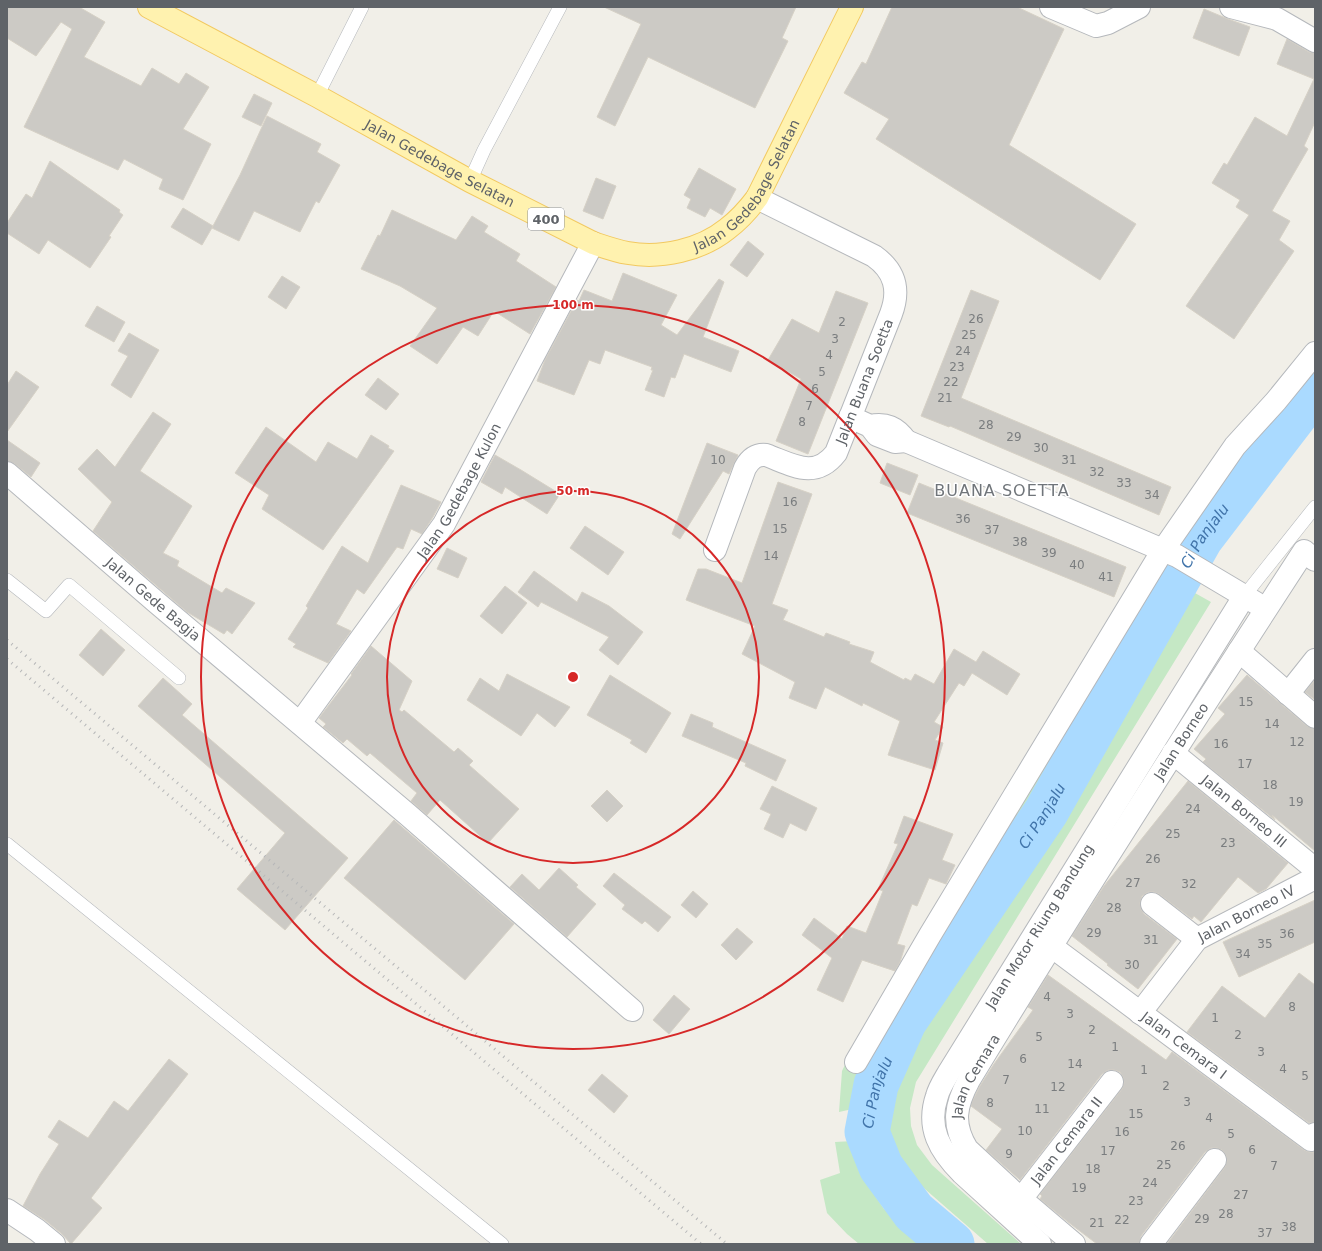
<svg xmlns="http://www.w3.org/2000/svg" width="1322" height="1251" font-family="'DejaVu Sans',sans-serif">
	<rect width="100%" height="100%" fill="#f1efe8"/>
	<path fill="#c5e8c5" d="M1161 572 1166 574 871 1059C869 1064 867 1069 865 1074 862 1087 865 1094 857 1108L839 1112 842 1071 856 1042Z
		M1186 588 1211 602 916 1082 910 1108 911 1126 917 1145 932 1165 1021 1244H988L918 1183 895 1157 884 1128 883 1097 892 1070 904 1046Z
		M854 1141 863 1178 884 1209 926 1244H859L847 1234 827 1213 820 1180 840 1173 835 1142Z"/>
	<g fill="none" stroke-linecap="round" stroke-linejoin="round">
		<path stroke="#aadaff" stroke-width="45" id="s1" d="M952 1244 914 1212 881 1167 867 1132 876 1085 904 1022 1046 812 1201 538 1315 389"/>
	</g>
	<path fill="#cccac5" stroke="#d6d1c6" d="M7 7H79L105 22 84 57 141 86 152 68 179 84 186 73 209 87 183 129 211 144 183 200 159 189 163 179 124 159 118 170 24 127 72 29 61 22 36 56 7 38Z
		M604 7H796L782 38 788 41 755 108 648 57 615 126 597 117 641 24Z
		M892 7H1017L1064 29 1009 145 1136 224 1100 280 876 139 889 119 844 93 862 62 866 64Z
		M1204 9 1228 19 1250 27 1239 56 1193 38Z
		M1287 39 1309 52 1315 53V122L1304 146 1308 149 1272 211 1290 221 1279 240 1294 251 1234 339 1186 306 1249 215 1236 207 1240 200 1212 183 1224 163 1227 165 1255 117 1287 136 1314 79 1277 64Z
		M254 94 272 103 261 126 242 117Z
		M267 116 321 144 317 152 340 165 319 203 316 201 300 232 254 211 239 241 212 228 213 226 202 245 171 227 183 208 213 226 240 175Z
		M50 161 120 210 119 212 123 215 109 236 111 237 90 268 48 240 39 254 7 233V223L26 194 32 198Z
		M699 168 736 189 722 215 710 208 705 217 687 208 691 199 684 195Z
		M596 178 616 186 603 219 583 211Z
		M392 210 456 240 472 216 488 226 484 232 520 254 516 261 556 287 530 334 494 311 478 336 463 327 437 364 410 346 437 308 400 286 361 269 378 235 380 236Z
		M748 241 764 254 747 277 730 265Z
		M623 273 677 295 661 325 677 335 719 279 724 282 703 337 739 351 731 372 684 354 675 378 671 377 664 397 645 390 653 370H651L652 367 605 350 600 364 589 360 574 395 537 381 545 360 577 300 579 301 584 290 612 301Z
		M282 276 300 287 286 309 268 297Z
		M971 290 999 301 961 398 1171 487 1159 515 950 426 949 427 921 416Z
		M836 291 868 303 808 454 776 441 801 379 768 360 792 319 819 333Z
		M97 306 125 322 114 342 85 326Z
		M129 333 159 350 131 398 111 385 128 356 118 351Z
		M16 371 39 387 7 432V385Z
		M378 378 399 394 386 410 365 395Z
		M153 412 171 424 140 471 192 506 163 553 179 561 177 566 222 593 226 588 255 603 232 634 227 630 224 634 187 612 93 531 112 502 78 469 97 449 115 467Z
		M266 427 316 462 328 442 357 459 371 435 389 446 388 448 394 451 323 550 262 509 269 495 235 473Z
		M7 440 40 463 31 477 15 464 7 461Z
		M707 443 738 455 729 474 723 471 680 539 672 534Z
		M495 455 521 470 560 494 547 514 505 487 502 494 481 482Z
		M887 463 918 475 910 495 880 483Z
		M778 482 812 494 772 604 788 610 783 620 824 637 826 633 850 642 849 644 874 652 870 662 904 680 905 678 911 681 915 674 934 684 954 649 976 662 983 651 1020 674 1007 695 972 673 964 686 959 683 934 722 943 727 935 740 943 743 935 770 888 755 900 721 863 703 862 706 825 687 816 709 789 698 795 682 742 654 755 626 686 600 698 569H706L742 583Z
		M919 483 1126 567 1114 597 907 513Z
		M401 485 441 502 433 517 422 534 411 529 403 549 397 547 364 594 357 589 336 624 351 631 328 663 293 647 296 644 288 639 308 608 306 606 342 546 368 563Z
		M585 526 624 552 608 575 570 548Z
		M447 548 467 558 458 578 437 569Z
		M534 571 577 602 582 592 609 606 643 632 618 665 599 650 609 637 541 602 538 607 518 592Z
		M505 586 527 603 502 634 480 616Z
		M101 629 125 650 103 676 79 655Z
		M371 646 412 681 399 710 402 712 404 710 454 752 458 748 473 761 469 765 519 809 488 843 440 800 427 815 411 801 417 793 370 753 367 756 347 739 343 743 323 727 326 724 319 718 352 675 351 674Z
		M507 674 570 707 555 727 537 713 521 736 467 700 480 678 499 691Z
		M610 675 671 713 646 753 630 743 632 740 587 715Z
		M1247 675 1307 726 1315 729V851L1272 815 1275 820 1203 762 1206 759 1194 749 1225 714 1218 708Z
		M163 678 192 704 182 715 348 858 285 930 237 889 285 833 138 706Z
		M1315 680V700L1305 692Z
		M691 714 713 723 712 727 786 760 776 781 745 766 746 763 682 736Z
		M1188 781 1288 863 1266 889 1258 893 1238 877 1201 922 1194 916 1192 919 1159 894 1154 892H1148L1142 896 1140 903 1141 909 1144 914 1177 939 1138 989 1107 965 1108 964 1072 936 1104 886Z
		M772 786 817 808 806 831 790 823 783 838 764 829 771 814 760 809Z
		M607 790 623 806 607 822 591 806Z
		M904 816 953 834 942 860 955 865 946 884 929 878 917 906 912 904 897 944 905 946 900 962 895 971 862 960 843 1002 817 990 832 958 802 935 814 918 842 939 847 926 866 933 883 891 878 889 898 844 894 843Z
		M394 820 514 924 465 980 344 878Z
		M559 868 578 885 576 887 596 904 567 937 510 887 522 874 539 890Z
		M614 873 671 917 658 932 645 921 642 924 622 909 625 905 603 886Z
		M693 891 708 904 696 918 681 905Z
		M1315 900V942L1239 977 1223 942Z
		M737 928 753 942 736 960 721 945Z
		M1299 973 1315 985V1122L1309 1123 1187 1032 1222 986 1265 1018Z
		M1048 975 1166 1060 1172 1052 1304 1150 1309 1152H1315V1244H1167L1225 1167 1227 1161 1226 1155 1222 1150 1217 1148H1211L1205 1152 1141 1236 1139 1244H1097L1068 1222 1040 1199 1042 1196 1040 1194 1122 1089 1124 1083 1123 1077 1120 1072 1114 1070H1108L1102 1074 1020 1180 986 1150 1002 1129 971 1106 972 1102 980 1086 994 1064 1033 1010 1028 1007Z
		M674 995 690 1009 669 1034 653 1020Z
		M169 1059 188 1074 91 1198 102 1208 71 1244 62 1234 45 1220 23 1206 40 1174 59 1144 48 1137 59 1120 88 1138 114 1101 128 1111Z
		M602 1074 628 1096 614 1113 588 1090Z"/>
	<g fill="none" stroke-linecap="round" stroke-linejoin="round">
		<defs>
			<path id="lane" d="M317 96 362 7
				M470 181 484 150 560 7
				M7 580 46 611 69 585 179 678
				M1245 595 1315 507
				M7 844 502 1244"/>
			<g id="street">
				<path d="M1051 7 1096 26 1108 23 1139 7"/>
				<path d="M1231 7 1277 19 1315 41"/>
				<path d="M850 417 870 426 877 435 895 442 906 441C896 427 886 423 870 426"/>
				<path d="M906 441 1177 556 1256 603"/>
				<path id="s2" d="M7 473 156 602 407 814 632 1010"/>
				<path id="s3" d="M715 550 745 468C750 459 756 454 766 455 793 465 815 480 836 453L891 314C900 290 895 271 874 256L757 198"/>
				<path d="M1239 651 1315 717"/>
				<path d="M1288 694 1315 660"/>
				<path id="s4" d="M300 723 444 524 593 243"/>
				<path id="s5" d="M1173 753 1315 869"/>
				<path d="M1152 904 1197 939"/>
				<path id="s6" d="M1051 946 1311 1140 1315 1134"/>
				<path id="s7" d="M1140 1013 1197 939 1315 878"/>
				<path d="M856 1062 930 935 1163 550 1235 446 1276 401 1315 353"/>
				<path id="s8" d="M1021 1199 1112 1082"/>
				<path d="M7 1210 37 1230 54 1244"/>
				<path id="s9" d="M1040 1244 962 1173C940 1151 926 1128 937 1096 939 1088 945 1079 949 1072L1245 595"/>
				<path id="s10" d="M1074 1244 1021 1199 967 1149C952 1124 955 1106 969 1080 1077 902 1190 726 1304 551L1315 560"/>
				<path d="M1151 1244 1215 1160"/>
			</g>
			<g id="primary">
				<path id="s11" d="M149 7 317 96 470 181 593 243C605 247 616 251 628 253 661 259 701 250 727 229 739 220 748 210 757 198L852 7"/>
			</g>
		</defs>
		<use href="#lane" stroke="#b5b8bc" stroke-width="14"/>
		<use href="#street" stroke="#b5b8bc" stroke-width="24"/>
		<use href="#primary" stroke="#f2c960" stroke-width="24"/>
		<use href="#lane" stroke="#fff" stroke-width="13"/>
		<use href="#street" stroke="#fff" stroke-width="22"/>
		<use href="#primary" stroke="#fff2af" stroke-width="22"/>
		<path stroke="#b6b7b8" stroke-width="3" stroke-dasharray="1 5" stroke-linecap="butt" d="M7 640 727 1244
			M7 659 701 1244"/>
	</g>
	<g fill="none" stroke="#d62828" stroke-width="2">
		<circle cx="573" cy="677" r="186"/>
		<circle cx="573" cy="677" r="372"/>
	</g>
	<g text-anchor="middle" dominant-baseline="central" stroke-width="3" stroke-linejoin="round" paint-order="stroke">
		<g font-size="12" fill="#7a7d7f">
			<text x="976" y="319">26</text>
			<text x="842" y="322">2</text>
			<text x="969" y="335">25</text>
			<text x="835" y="339">3</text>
			<text x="963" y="351">24</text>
			<text x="829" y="355">4</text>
			<text x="957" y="367">23</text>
			<text x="822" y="372">5</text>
			<text x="951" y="382">22</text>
			<text x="815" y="389">6</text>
			<text x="945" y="398">21</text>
			<text x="809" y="406">7</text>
			<text x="802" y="422">8</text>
			<text x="986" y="425">28</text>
			<text x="1014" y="437">29</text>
			<text x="1041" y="448">30</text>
			<text x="718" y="460">10</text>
			<text x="1069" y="460">31</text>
			<text x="1097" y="472">32</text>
			<text x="1124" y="483">33</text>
			<text x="1152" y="495">34</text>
			<text x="790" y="502">16</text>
			<text x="963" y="519">36</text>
			<text x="780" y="529">15</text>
			<text x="992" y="530">37</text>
			<text x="1020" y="542">38</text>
			<text x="1049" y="553">39</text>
			<text x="771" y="556">14</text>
			<text x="1077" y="565">40</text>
			<text x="1106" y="577">41</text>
			<text x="1246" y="702">15</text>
			<text x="1272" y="724">14</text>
			<text x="1297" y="742">12</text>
			<text x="1221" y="744">16</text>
			<text x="1245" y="764">17</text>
			<text x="1270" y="785">18</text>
			<text x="1296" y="802">19</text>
			<text x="1193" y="809">24</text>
			<text x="1173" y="834">25</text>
			<text x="1228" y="843">23</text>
			<text x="1153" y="859">26</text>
			<text x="1133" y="883">27</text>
			<text x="1189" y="884">32</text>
			<text x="1114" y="908">28</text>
			<text x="1094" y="933">29</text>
			<text x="1287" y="934">36</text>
			<text x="1151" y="940">31</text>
			<text x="1265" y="944">35</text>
			<text x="1243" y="954">34</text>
			<text x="1132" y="965">30</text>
			<text x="1047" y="997">4</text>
			<text x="1292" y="1007">8</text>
			<text x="1070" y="1014">3</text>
			<text x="1215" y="1018">1</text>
			<text x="1092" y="1030">2</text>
			<text x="1238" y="1035">2</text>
			<text x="1039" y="1037">5</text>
			<text x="1115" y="1047">1</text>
			<text x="1261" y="1052">3</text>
			<text x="1023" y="1059">6</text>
			<text x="1075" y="1064">14</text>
			<text x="1283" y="1069">4</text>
			<text x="1144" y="1070">1</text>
			<text x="1305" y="1076">5</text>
			<text x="1006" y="1080">7</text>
			<text x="1166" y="1086">2</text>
			<text x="1058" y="1087">12</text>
			<text x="1187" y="1102">3</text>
			<text x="990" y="1103">8</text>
			<text x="1042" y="1109">11</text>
			<text x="1136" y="1114">15</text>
			<text x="1209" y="1118">4</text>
			<text x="1025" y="1131">10</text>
			<text x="1122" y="1132">16</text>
			<text x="1231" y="1134">5</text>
			<text x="1178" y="1146">26</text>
			<text x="1252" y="1150">6</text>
			<text x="1108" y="1151">17</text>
			<text x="1009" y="1154">9</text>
			<text x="1164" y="1165">25</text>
			<text x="1274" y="1166">7</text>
			<text x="1093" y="1169">18</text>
			<text x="1150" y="1183">24</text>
			<text x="1079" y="1188">19</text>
			<text x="1241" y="1195">27</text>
			<text x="1136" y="1201">23</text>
			<text x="1226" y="1214">28</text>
			<text x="1202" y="1219">29</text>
			<text x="1122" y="1220">22</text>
			<text x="1097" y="1223">21</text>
			<text x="1289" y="1227">38</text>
			<text x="1265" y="1233">37</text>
		</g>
		<rect fill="#fff" stroke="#8f9295" stroke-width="1" x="528" y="208" width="36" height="22" rx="3"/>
		<g font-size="13" font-weight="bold" fill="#5f6368">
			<text x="546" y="219">400</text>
		</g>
		<g font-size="14" fill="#5f6368" stroke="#fff">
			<text stroke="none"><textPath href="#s11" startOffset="330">Jalan Gedebage Selatan</textPath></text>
			<text stroke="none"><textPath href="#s11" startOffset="690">Jalan Gedebage Selatan</textPath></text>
			<text stroke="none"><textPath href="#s3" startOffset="268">Jalan Buana Soetta</textPath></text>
			<text stroke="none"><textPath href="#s4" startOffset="282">Jalan Gedebage Kulon</textPath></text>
			<text stroke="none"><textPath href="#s2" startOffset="193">Jalan Gede Bagja</textPath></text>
			<text stroke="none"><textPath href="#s10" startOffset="616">Jalan Borneo</textPath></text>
			<text stroke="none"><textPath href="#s5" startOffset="92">Jalan Borneo III</textPath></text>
			<text stroke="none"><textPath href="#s7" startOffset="149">Jalan Borneo IV</textPath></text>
			<text stroke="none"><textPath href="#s9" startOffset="390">Jalan Motor Riung Bandung</textPath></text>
			<text stroke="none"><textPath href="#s6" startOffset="166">Jalan Cemara I</textPath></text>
			<text stroke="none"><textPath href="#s10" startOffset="222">Jalan Cemara</textPath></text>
			<text stroke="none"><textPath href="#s8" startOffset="74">Jalan Cemara II</textPath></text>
		</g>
		<g font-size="15" font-style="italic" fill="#4174aa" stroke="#fff">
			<text stroke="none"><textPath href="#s1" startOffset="832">Ci Panjalu</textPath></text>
			<text stroke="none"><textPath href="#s1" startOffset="508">Ci Panjalu</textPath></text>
			<text stroke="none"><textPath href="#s1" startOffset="184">Ci Panjalu</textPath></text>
		</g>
		<g font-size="16" letter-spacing="1" fill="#70757a" stroke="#fff">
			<text x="1002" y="490">BUANA SOETTA</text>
		</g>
	</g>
	<circle cx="573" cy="677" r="6" fill="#d62828" stroke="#fff" stroke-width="2"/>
	<g font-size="12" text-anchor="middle" font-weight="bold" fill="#d62828" stroke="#fff" stroke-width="3" stroke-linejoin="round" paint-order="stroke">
		<text x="573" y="309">100 m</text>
		<text x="573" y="495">50 m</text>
	</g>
	<rect width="1322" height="1251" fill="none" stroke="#5f6368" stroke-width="16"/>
</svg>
